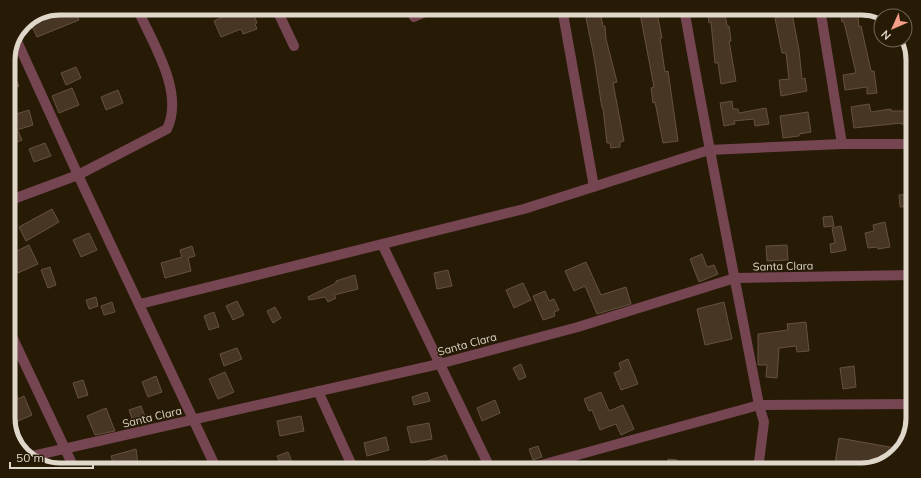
<svg xmlns="http://www.w3.org/2000/svg" width="921" height="478" font-family="Mulish,sans-serif">
	<rect width="100%" height="100%" fill="#271b06"/>
	<path fill="#483625" stroke="#65513f" d="M231 8H251L257 23 255 24 257 29 243 34 241 29 221 37 214 21 233 12Z
		M584 8H599L603 26H605L606 39 617 82 613 83 624 141 620 142V147L611 148 610 143H607L603 108H602L594 57Z
		M639 8H656L662 38H660L665 72 668 71 678 141 663 143 655 102 653 103 651 88 654 87Z
		M724 8 727 26H729L731 41H729L736 81 721 84 718 63H715L711 22 709 23 707 9Z
		M777 8H791L799 50 802 79 805 78 807 91 781 96 779 80 789 79 786 53H782L775 18 779 17Z
		M840 8H857L859 27 861 26 871 71H874L877 93 867 94V87L845 90 843 75 856 73 844 22H842Z
		M56 10 60 18 75 12 79 20 37 37 29 20Z
		M8 62 19 86 8 92Z
		M76 67 81 78 66 85 61 73Z
		M72 88 79 105 59 113 52 96Z
		M118 90 123 103 106 110 101 97Z
		M732 101 733 109H738L739 113 766 108 769 124 755 126 754 119 734 121 735 124 724 126 720 103Z
		M869 104 871 112 891 109V111H913V124H901V123L854 128 851 107Z
		M29 110 33 125 14 131 10 116Z
		M808 112 811 132 799 134V136L783 138 780 116Z
		M18 131 22 140 8 146V136Z
		M45 143 51 156 34 162 29 149Z
		M913 194V206L900 207 899 195Z
		M52 209 59 222 26 241 19 227Z
		M832 216 834 226 824 227 823 217Z
		M885 222 890 247 878 249 877 247 868 248 865 233 874 231 873 225Z
		M841 226 846 250 831 253 830 244 835 243 832 228Z
		M89 233 97 250 81 257 73 240Z
		M29 245 38 264 18 273 11 260 17 257 15 252Z
		M787 245 788 260 767 261 766 246Z
		M192 246 195 256 188 258 191 271 165 278 161 263 182 257 180 250Z
		M702 254 707 267 714 265 718 274 699 282 690 259Z
		M586 262 601 295 626 287 631 304 597 314 585 286 574 291 565 271Z
		M50 267 56 285 48 288 41 270Z
		M448 270 452 286 437 289 434 273Z
		M355 275 358 289 334 295 336 298 328 302 325 297 309 300 308 297 336 283V281Z
		M523 283 531 300 514 308 506 290Z
		M545 291 549 301 554 299 559 310 554 312 555 316 543 320 533 296Z
		M96 297 98 306 89 309 86 300Z
		M237 301 244 315 233 320 226 306Z
		M112 302 115 312 104 315 101 306Z
		M724 302 732 339 705 345 697 309Z
		M275 307 281 318 273 323 267 311Z
		M214 312 219 327 209 330 204 316Z
		M806 322 809 351 797 352 796 346 779 348 777 378 766 377 767 365H758V334L788 330 787 324Z
		M237 348 242 359 224 366 220 354Z
		M628 359 638 384 621 390 614 373 621 370 619 363Z
		M521 364 526 377 519 380 513 368Z
		M854 366 856 387 843 389 840 368Z
		M8 372H11L18 399 24 396 32 415 9 425Z
		M225 372 234 392 218 399 209 379Z
		M156 376 162 392 148 397 142 382Z
		M83 380 88 395 78 398 73 383Z
		M427 392 430 401 414 405 412 397Z
		M601 392 609 411 623 405 634 429 621 435 616 424 600 430 592 410 589 411 584 399Z
		M495 400 500 413 482 421 477 408Z
		M141 406 146 419 134 424 129 410Z
		M106 408 115 431 95 435 87 416Z
		M301 416 304 431 280 436 277 421Z
		M429 423 432 439 411 443 407 427Z
		M386 437 389 450 367 456 364 443Z
		M839 438 901 449 890 461 862 470 848 467 847 470H834Z
		M538 446 542 457 533 460 529 449Z
		M136 449 139 470H115L111 456Z
		M288 452 295 470H283L277 456Z
		M446 455 451 470H430L427 461Z
		M668 459 677 460 676 470H667Z
		M171 461 173 470H147L146 465Z"/>
	<g fill="none" stroke-linecap="round" stroke-linejoin="round">
		<path stroke="#754552" stroke-width="10" d="M276 8 294 46
			M410 8 414 17 434 8
			M562 8 594 187
			M684 8C707 141 734 273 759 405L764 422 758 470
			M820 8 842 144
			M16 39 78 175 217 470
			M8 201 78 175 167 129C185 92 152 42 137 8
			M382 244 491 470
			M140 304 524 209 709 150 842 144H913
			M8 328 75 470
			M318 391 354 470
			M28 457 439 364 578 327 735 278 913 275
			M523 470 759 405 913 404"/>
	</g>
	<g text-anchor="middle" dominant-baseline="central" stroke-width="3" stroke-linejoin="round" paint-order="stroke">
		<g font-size="11" fill="#dfd7ca" stroke="#271b06">
			<text transform="translate(783 266) rotate(-1)">Santa Clara</text>
			<text transform="translate(467 344) rotate(-15)">Santa Clara</text>
			<text transform="translate(152 417) rotate(-13)">Santa Clara</text>
		</g>
	</g>
	<path d="M0 0H921V478H0ZM60 15H861A45 45 0 0 1 906 60V418A45 45 0 0 1 861 463H60A45 45 0 0 1 15 418V60A45 45 0 0 1 60 15Z" fill="#271b06" fill-rule="evenodd"/>
	<path fill="none" stroke="#dfd7ca" stroke-width="5" d="M60 15H861A45 45 0 0 1 906 60V418A45 45 0 0 1 861 463H60A45 45 0 0 1 15 418V60A45 45 0 0 1 60 15Z"/>
	<g transform="translate(893 28) rotate(225)"><circle r="19" fill="#271b06" stroke="#716654"/>
	<path d="M0-3L7 15L0 10L-7 15Z" fill="#f49e87"/>
	<text y="-6" font-size="11" font-weight="bold" text-anchor="middle" fill="#dfd7ca">N</text>
	</g>
	<path d="M10 462v6h83v-6" fill="none" stroke="#dfd7ca" stroke-width="2"/>
	<text x="16" y="462" font-size="12" fill="#dfd7ca" stroke="#271b06" stroke-width="3" paint-order="stroke">50 m</text>
</svg>
